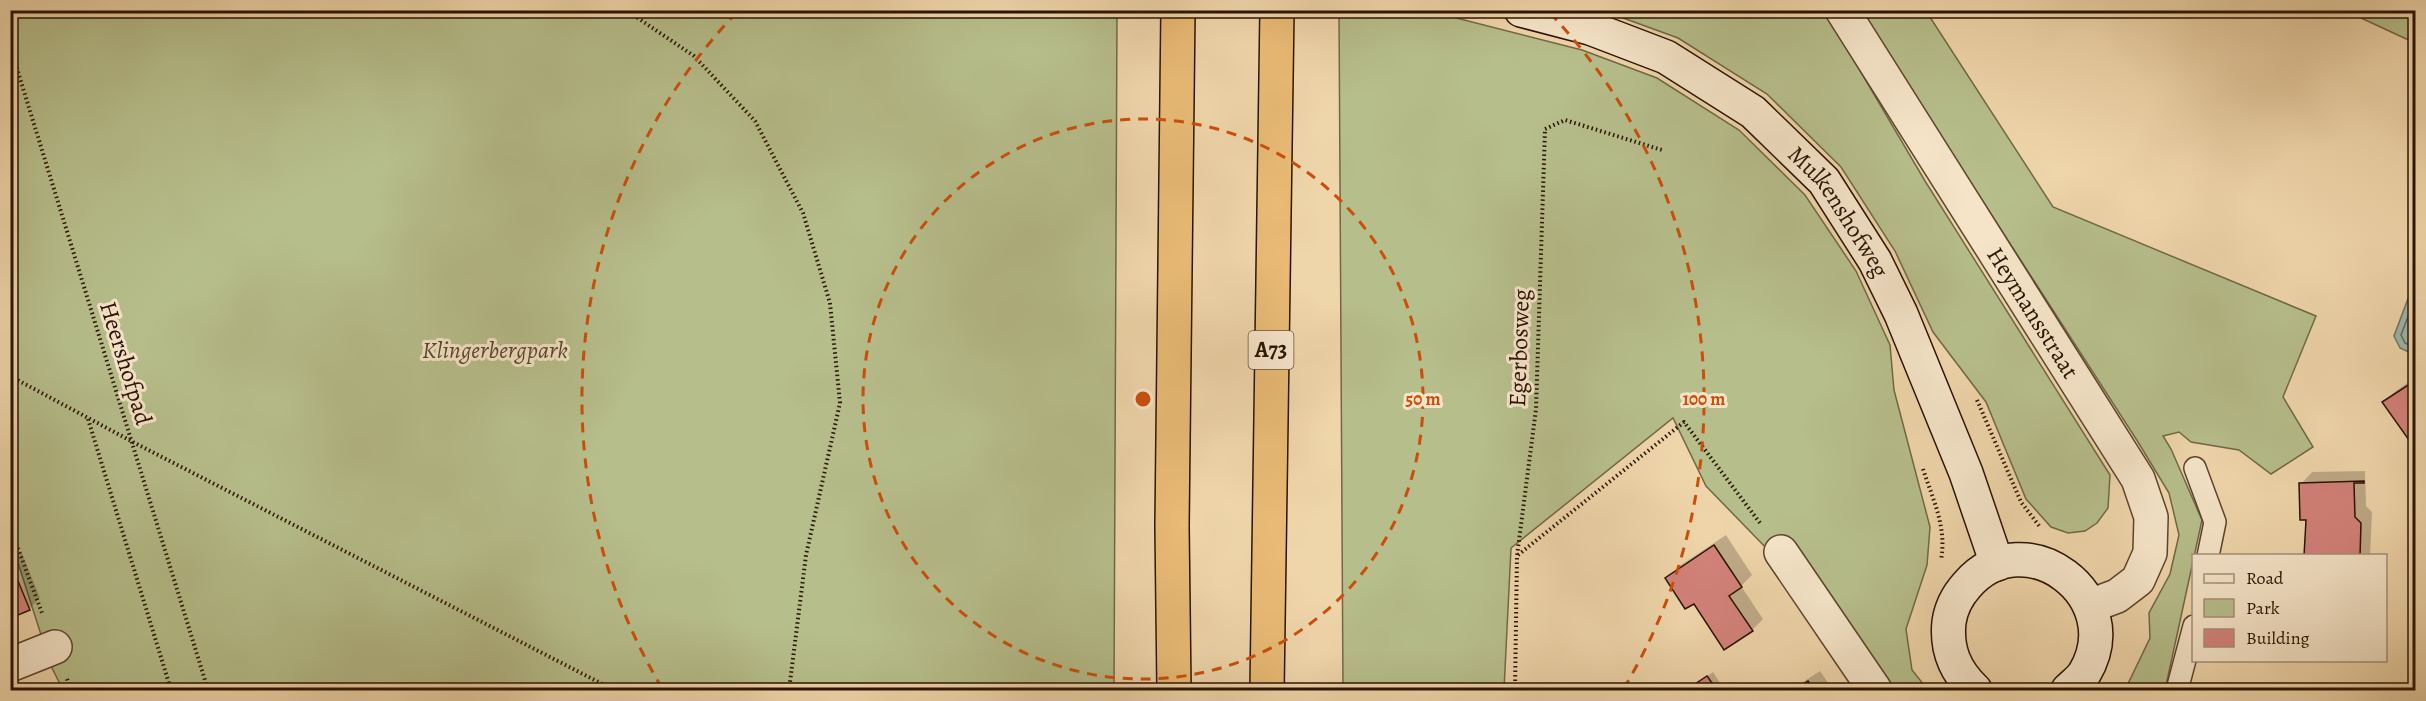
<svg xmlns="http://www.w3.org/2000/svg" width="2426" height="701" font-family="Alegreya,serif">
	<rect width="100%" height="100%" fill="#efd5aa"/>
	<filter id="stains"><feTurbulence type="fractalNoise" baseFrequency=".00333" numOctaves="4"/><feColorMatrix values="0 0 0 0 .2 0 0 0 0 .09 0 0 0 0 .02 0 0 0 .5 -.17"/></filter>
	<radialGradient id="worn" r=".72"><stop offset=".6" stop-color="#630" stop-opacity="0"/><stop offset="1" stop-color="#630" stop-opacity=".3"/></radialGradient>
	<path fill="#b6be8b" stroke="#706846" stroke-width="1.5" d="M10 11H1117L1114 690H63L51 666 11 541Z
		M1339 11H1429L1582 50 1657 78 1739 130 1805 195 1856 271 1890 345 1894 390 1930 527 1927 565 1906 629 1912 670 1928 690H1890L1771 553 1706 486 1673 418 1511 548 1504 690H1343Z
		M1604 11H1825L1925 181 2110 475 2108 508 2097 523 2085 531 2068 533 2051 527 2026 499 1986 402 1933 332 1895 251 1841 167 1767 94 1678 38Z
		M1860 11H1926L2053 207 2316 316 2283 397 2313 447 2271 474 2239 450 2191 442 2179 432 2163 436 2171 449 2202 520 2165 690H2125L2150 638 2149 613 2170 574 2179 535 2169 493 2138 442Z
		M2346 11H2399L2415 18V43Z"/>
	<path fill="#9bb8af" stroke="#6e766a" stroke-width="1.5" d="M2415 280 2416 355H2415L2400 348 2394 336Z"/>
	<path fill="#0003" d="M2416 377V448L2384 402 2396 391Z
		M2365 471 2366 506 2372 512 2370 556H2306L2308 518 2301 484 2312 472Z
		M1726 535 1752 575 1741 586 1763 619 1752 630 1694 601 1667 579 1678 567Z
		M22 553 40 598 29 609 10 620V557Z
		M1820 671 1833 690H1791Z
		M1713 672 1722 686 1717 690H1687Z"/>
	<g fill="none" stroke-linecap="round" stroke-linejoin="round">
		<path stroke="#636658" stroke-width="1.5" d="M2416 296 2401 335 2405 343 2416 348"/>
	</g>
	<path fill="#d3827a" stroke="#2b1302" stroke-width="1.5" d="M2416 380V450L2382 402Z
		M2364 481V483H2354L2355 517 2361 523 2360 556H2304L2306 520H2300L2299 483Z
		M1714 545 1742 587 1729 596 1753 631 1724 650 1694 604 1685 609 1665 578Z
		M11 564 30 610 13 617 15 620 10 622Z
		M1707 676 1717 690H1686Z
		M1808 681 1814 690H1794Z"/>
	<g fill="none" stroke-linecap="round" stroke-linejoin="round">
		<defs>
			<path id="lane" d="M2195 468 2215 522 2208 556
				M2177 690 2194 626"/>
			<g id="street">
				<path id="s1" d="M1842 10 2138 479 2151 517 2150 553 2138 580 2117 596 2090 606"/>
				<path d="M1781 552 1875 690"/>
				<path d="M10 665 55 647"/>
			</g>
			<g id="secondary">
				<path id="s2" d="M1521 10 1590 28 1666 57 1753 112 1824 181 1875 261 1901 314 1966 473 1997 564"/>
				<path d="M1975 690C1955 671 1946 650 1949 622 1951 608 1958 595 1967 585 2025 518 2131 597 2084 674 2080 680 2073 685 2068 690"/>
			</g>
			<path id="highway" d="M1174 690 1172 526 1178 10
				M1267 690 1277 10"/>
		</defs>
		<use href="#lane" stroke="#5c442c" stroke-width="24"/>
		<use href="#street" stroke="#5c442c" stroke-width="36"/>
		<use href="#secondary" stroke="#2b1302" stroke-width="36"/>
		<use href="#highway" stroke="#2b1302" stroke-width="36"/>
		<path stroke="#2b1302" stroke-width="4" stroke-dasharray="1.5 3" stroke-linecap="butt" d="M626 10 694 56 755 121 803 213 830 303 840 403 806 555 789 690
			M10 46 208 690
			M10 376 131 441 614 690
			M1977 400 2021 502 2040 527
			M88 419 171 690
			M1923 469C1933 500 1947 527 1941 560
			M10 527 42 613
			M1518 555 1684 422 1760 523
			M67 679 71 690
			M1515 690 1517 556 1536 409 1545 129 1565 120 1662 150"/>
		<use href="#lane" stroke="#f5e4c8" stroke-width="21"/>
		<use href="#street" stroke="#f5e4c8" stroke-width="33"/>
		<use href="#secondary" stroke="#f5e4c8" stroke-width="33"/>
		<use href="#highway" stroke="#e8ba75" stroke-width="33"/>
	</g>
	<g fill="none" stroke="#cc4e0a" stroke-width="3" stroke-dasharray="10 8">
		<circle cx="1143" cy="399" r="280"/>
		<path d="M662 688A561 561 0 0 1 736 13M1550 13A561 561 0 0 1 1624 688"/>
	</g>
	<g text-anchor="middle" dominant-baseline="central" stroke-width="6" stroke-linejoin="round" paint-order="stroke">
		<rect fill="#f5e4c8" stroke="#68523d" stroke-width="1.5" x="1248.5" y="331" width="45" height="38" rx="4.5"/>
		<g font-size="22" font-weight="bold" fill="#2b1302">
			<text x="1271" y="350">A73</text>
		</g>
		<g font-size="24" fill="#2b1302" stroke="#f5e4c8">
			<text stroke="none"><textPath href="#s2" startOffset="388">Mulkenshofweg</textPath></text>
			<text stroke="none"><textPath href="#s1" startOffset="358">Heymansstraat</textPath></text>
			<text transform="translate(1519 348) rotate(-88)">Egerbosweg</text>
			<text transform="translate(126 363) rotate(73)">Heershofpad</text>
		</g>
		<g font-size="24" font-style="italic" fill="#55462b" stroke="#f5e4c8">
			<text x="495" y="350">Klingerbergpark</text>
		</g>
	</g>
	<circle cx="1143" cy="399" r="9" fill="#cc4e0a" stroke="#f5e4c8" stroke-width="3"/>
	<g font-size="18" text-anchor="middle" font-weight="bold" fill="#cc4e0a" stroke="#f5e4c8" stroke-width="6" stroke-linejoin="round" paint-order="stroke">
		<text x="1423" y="405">50 m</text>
		<text x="1704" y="405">100 m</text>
	</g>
	<rect width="2426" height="701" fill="none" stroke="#efd5aa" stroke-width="36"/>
	<rect x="12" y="12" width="2402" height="677" fill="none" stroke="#2b1302" stroke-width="3"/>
	<rect x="18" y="18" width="2390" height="665" fill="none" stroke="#2b1302" stroke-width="1.5"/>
	<rect x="2192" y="554" width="195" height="108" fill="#f5e4c8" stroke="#a49079" stroke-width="1.5"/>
	<rect x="2204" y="574" width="30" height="9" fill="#f5e4c8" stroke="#a49079" stroke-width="1.5"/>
	<text x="2246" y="584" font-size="18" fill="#2b1302">Road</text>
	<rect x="2204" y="599" width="30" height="18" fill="#b6be8b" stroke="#a49079" stroke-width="1.5"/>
	<text x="2246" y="614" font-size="18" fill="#2b1302">Park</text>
	<rect x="2204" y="629" width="30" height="18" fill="#d3827a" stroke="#a49079" stroke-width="1.5"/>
	<text x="2246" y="644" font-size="18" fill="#2b1302">Building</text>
	<rect width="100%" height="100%" filter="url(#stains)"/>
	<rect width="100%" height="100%" fill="url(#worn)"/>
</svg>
